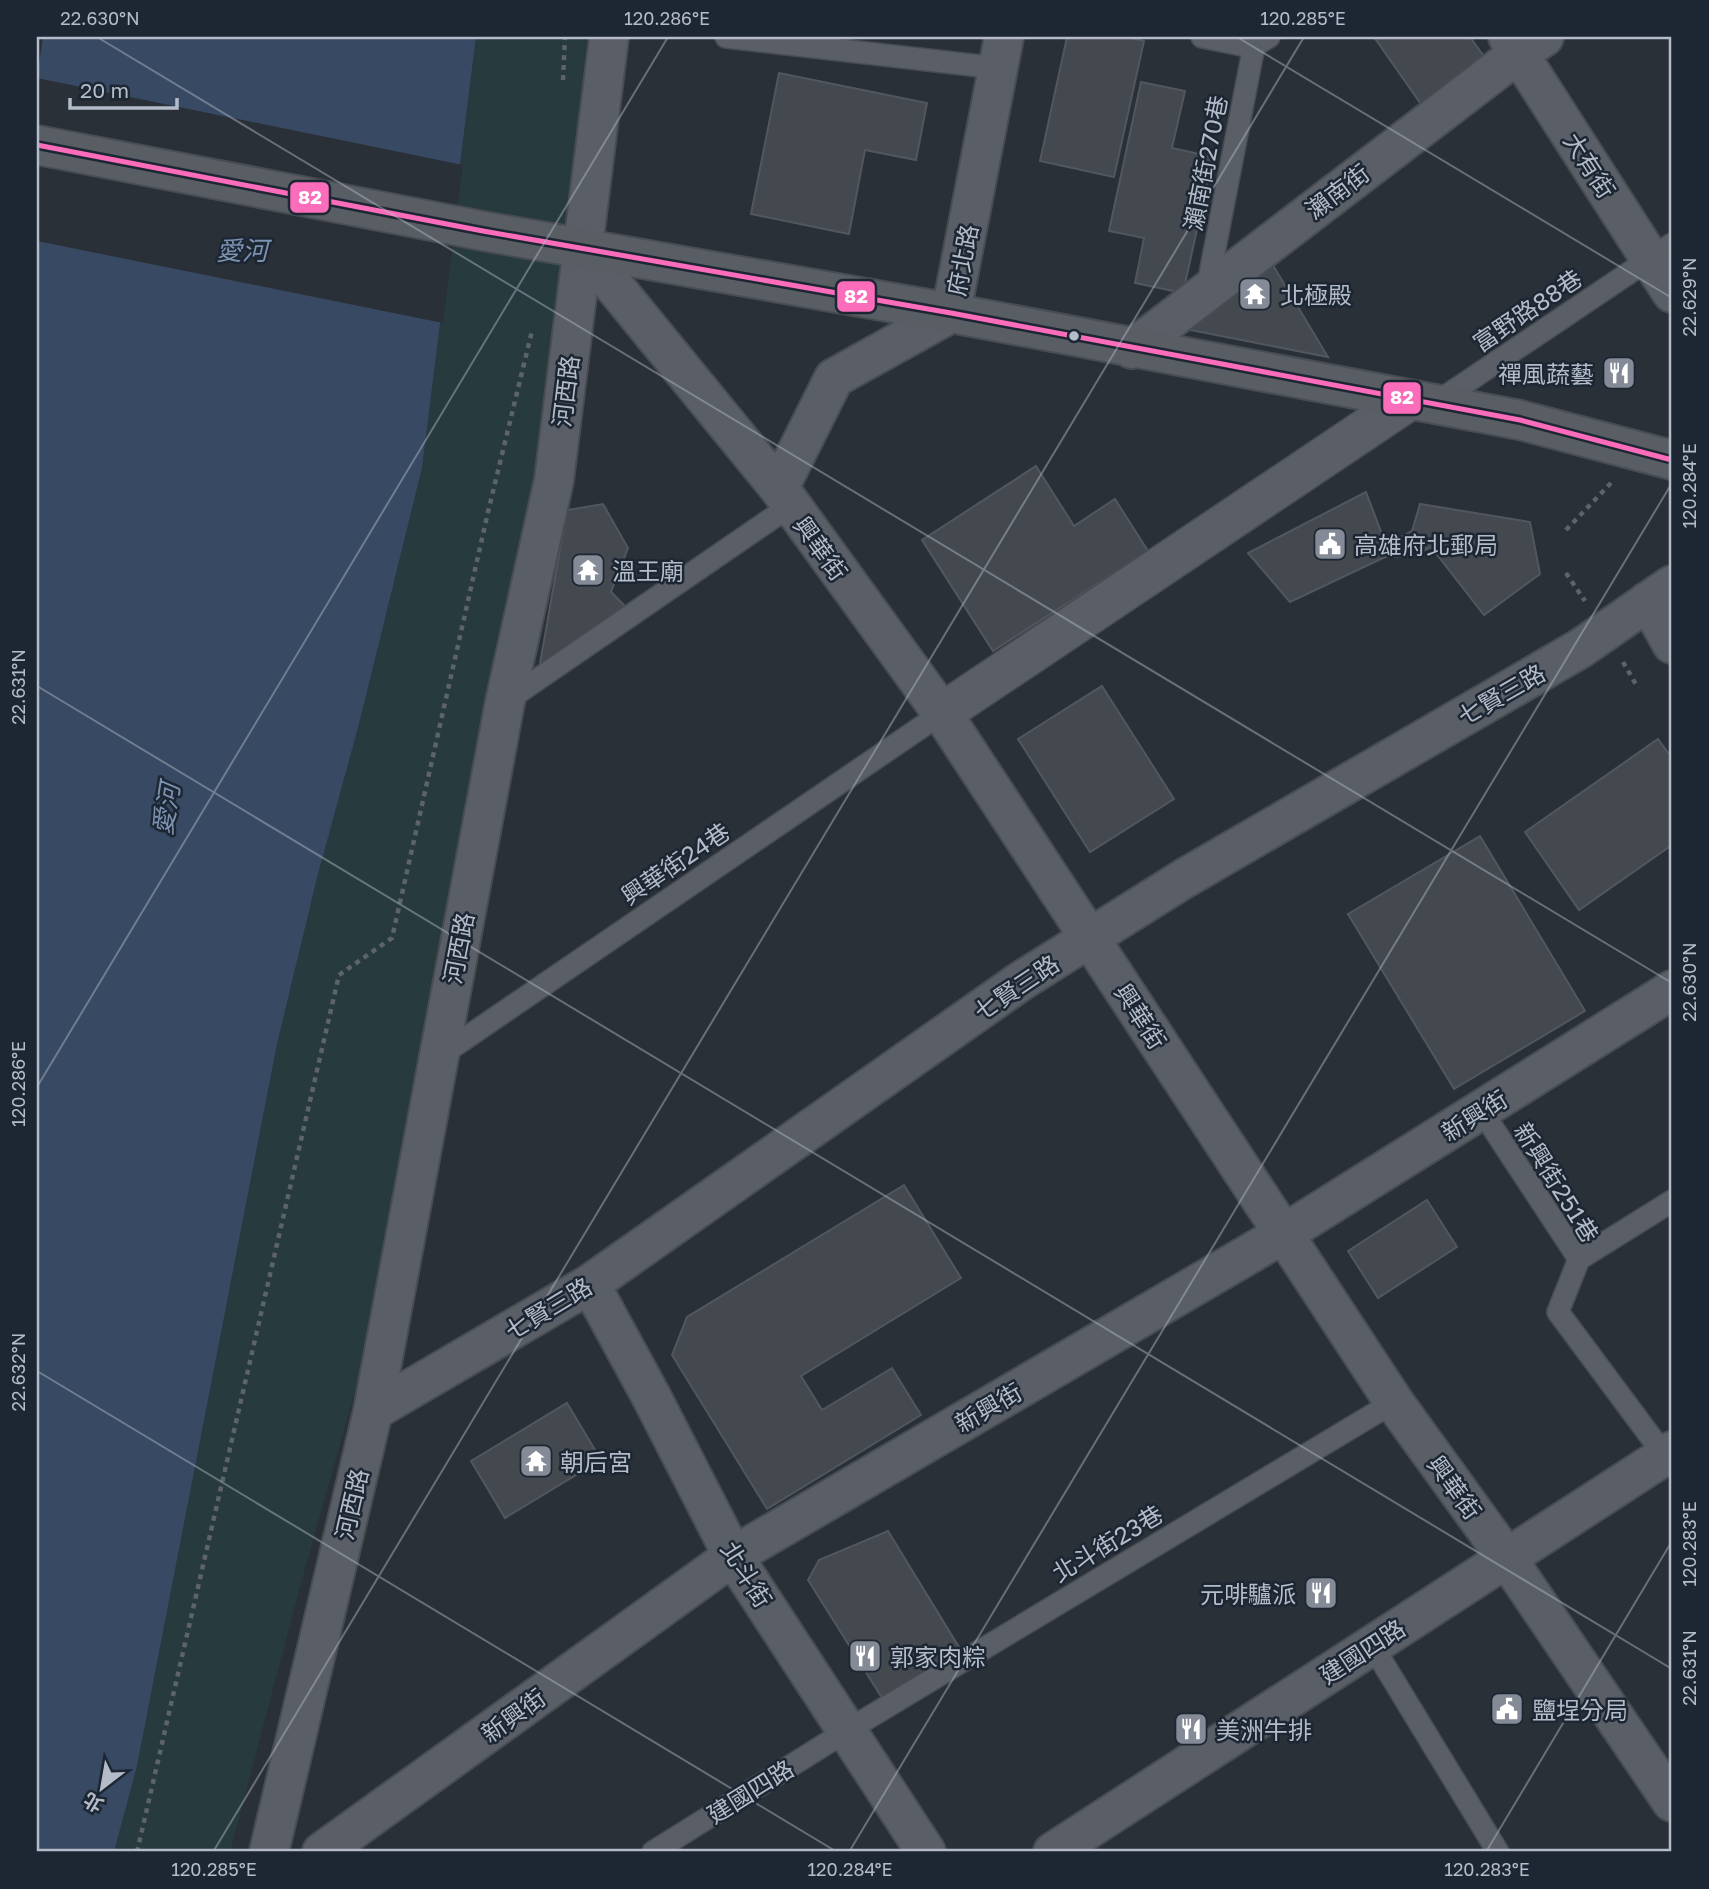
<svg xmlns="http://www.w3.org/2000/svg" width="1709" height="1889" font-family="'Golos Text','Noto Sans TC',sans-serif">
	<rect width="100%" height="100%" fill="#2a3038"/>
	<path fill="#273a3e" d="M476 37H587L543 483 369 1342 301 1583 230 1852H114L137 1766 277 1044 317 878 359 724 422 468Z"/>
	<path fill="#384963" d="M43 37H476L422 468 359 724 317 878 277 1044 137 1766 114 1852H37V78Z"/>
	<path fill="#2a3038" d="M37 78 463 165 443 323 37 241Z"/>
	<path fill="#444950" stroke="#52575f" stroke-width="2" d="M1067 37H1126L1144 41 1114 177 1040 161Z
		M1374 37H1470L1488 62 1423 107Z
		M779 73 927 103 916 160 865 150 849 234 751 214Z
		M1141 82 1185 91 1172 148 1213 157 1183 293 1135 283 1144 238 1109 231Z
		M1271 262 1328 357 1170 326Z
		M1036 466 1074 526 1115 499 1148 551 993 651 922 540Z
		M1366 492 1386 545 1412 531 1420 504 1530 522 1540 574 1484 615 1431 547 1413 556 1385 557 1290 602 1248 553Z
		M603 504 628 548 611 592 628 609 539 669 567 510Z
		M1102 686 1174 799 1090 852 1018 739Z
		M1658 739 1672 758V845L1579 910 1525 832Z
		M1480 836 1585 1011 1454 1089 1348 914Z
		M904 1185 961 1278 801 1376 822 1410 892 1368 921 1415 767 1509 672 1355 687 1317Z
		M1427 1200 1457 1247 1378 1298 1348 1251Z
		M567 1403 601 1460 505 1518 471 1461Z
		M888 1531 962 1652 882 1698 808 1580 819 1560Z"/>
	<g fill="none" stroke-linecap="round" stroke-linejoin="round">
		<defs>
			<path id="lane" d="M726 37 998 68
				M1202 37 1252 47 1269 37
				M1207 289 1254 46
				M1434 404 1672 244
				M506 701 790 506
				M936 706 1395 398
				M947 721 1423 402
				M438 1057 942 713
				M1481 1110 1579 1259 1558 1312 1665 1456
				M1579 1259 1672 1201
				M1372 1645 1498 1852
				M653 1852 848 1730 1394 1402"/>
			<path id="street" d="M1508 37 1672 293
				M583 248 779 488 942 713 1394 1402 1506 1557 1672 1802
				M1132 349 1519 53 1544 37
				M779 488 834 378 951 313 1004 37
				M1648 601 1672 644
				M590 1284 651 1396 733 1556 926 1852
				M373 1411 590 1284 1021 981 1185 878 1581 648 1672 585
				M269 1852 373 1411 505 702 554 480 609 37
				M322 1852 733 1556 1285 1233 1672 990
				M1053 1852 1672 1451"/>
			<path id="secondary" d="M37 145 483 231 951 313 1520 420 1672 460"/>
		</defs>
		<use href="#lane" stroke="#484c53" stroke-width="24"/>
		<use href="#street" stroke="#484c53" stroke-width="42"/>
		<use href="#secondary" stroke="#484c53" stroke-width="42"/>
		<path stroke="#5d636a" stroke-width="4.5" stroke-dasharray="5 5" stroke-linecap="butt" d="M563 80 565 37
			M1566 530 1611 483
			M1566 573 1585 601
			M1623 662 1638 688
			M137 1852 339 975 392 938 488 512 532 331"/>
		<use href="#lane" stroke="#5a5e66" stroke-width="21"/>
		<use href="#street" stroke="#5a5e66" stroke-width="38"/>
		<use href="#secondary" stroke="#595d64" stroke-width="38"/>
		<defs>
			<path id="bus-1" d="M37 145 483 231 951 313 1520 420 1672 460"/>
		</defs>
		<use href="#bus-1" stroke="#1d2633" stroke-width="10"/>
		<use href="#bus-1" stroke="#fb6dba" stroke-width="5"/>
	</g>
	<path fill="none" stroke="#b4bcc9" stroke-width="2" stroke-opacity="0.45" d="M97 37 1672 983M1237 37 1672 298M37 686 1672 1669M37 1087 668 37M37 1371 837 1852M213 1852 1304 37M849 1852 1672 483M1486 1852 1672 1541"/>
	<defs>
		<symbol id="temple-square" viewBox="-11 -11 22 22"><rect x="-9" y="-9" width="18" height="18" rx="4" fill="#848b96" stroke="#1d2633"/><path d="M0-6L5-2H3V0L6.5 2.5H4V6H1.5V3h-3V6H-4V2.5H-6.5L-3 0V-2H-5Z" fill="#fff"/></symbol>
		<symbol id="restaurant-square" viewBox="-11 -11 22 22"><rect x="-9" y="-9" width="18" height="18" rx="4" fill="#848b96" stroke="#1d2633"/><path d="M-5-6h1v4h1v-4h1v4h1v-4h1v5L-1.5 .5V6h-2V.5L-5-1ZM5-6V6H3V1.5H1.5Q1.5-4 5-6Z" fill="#fff"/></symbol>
		<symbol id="civic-square" viewBox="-11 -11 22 22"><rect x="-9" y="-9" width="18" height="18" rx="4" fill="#848b96" stroke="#1d2633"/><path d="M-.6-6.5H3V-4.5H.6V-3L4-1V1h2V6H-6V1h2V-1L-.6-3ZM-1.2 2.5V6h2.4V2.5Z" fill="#fff"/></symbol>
	</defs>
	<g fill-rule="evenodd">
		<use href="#temple-square" x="1236" y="275" width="38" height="38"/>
		<use href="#restaurant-square" x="1600" y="354" width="38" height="38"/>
		<use href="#civic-square" x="1311" y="525" width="38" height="38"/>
		<use href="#temple-square" x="569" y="551" width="38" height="38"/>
		<use href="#temple-square" x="517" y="1442" width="38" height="38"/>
		<use href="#restaurant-square" x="1302" y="1574" width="38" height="38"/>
		<use href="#restaurant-square" x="846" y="1637" width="38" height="38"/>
		<use href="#civic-square" x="1488" y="1690" width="38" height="38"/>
		<use href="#restaurant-square" x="1172" y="1710" width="38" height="38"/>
	</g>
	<circle fill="#b4bcc9" stroke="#1d2633" stroke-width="2.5" cx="1074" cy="336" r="6"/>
	<g text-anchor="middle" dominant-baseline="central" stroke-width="5" stroke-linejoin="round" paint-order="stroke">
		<g font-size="24" fill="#b4bcc9" stroke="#1d2633">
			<text transform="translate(1205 163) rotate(-79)">瀨南街270巷</text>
			<text transform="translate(1590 165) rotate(57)">大有街</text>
			<text transform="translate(1337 191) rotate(-37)">瀨南街</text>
			<text transform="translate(962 260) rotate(-79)">府北路</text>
			<text transform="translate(1527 310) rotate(-34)">富野路88巷</text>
			<text transform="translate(565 391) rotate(-83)">河西路</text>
			<text transform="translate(821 548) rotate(54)">興華街</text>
			<text transform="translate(1501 694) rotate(-30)">七賢三路</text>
			<text transform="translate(675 863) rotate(-34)">興華街24巷</text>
			<text transform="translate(458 948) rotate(-79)">河西路</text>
			<text transform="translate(1016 987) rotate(-34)">七賢三路</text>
			<text transform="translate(1141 1016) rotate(57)">興華街</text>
			<text transform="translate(1474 1115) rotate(-32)">新興街</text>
			<text transform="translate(1557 1182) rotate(58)">新興街251巷</text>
			<text transform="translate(548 1308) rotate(-31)">七賢三路</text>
			<text transform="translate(988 1407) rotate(-30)">新興街</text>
			<text transform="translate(1455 1487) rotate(54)">興華街</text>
			<text transform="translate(351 1504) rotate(-77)">河西路</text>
			<text transform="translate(1107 1543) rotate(-31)">北斗街23巷</text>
			<text transform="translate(747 1574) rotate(58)">北斗街</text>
			<text transform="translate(1362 1651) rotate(-33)">建國四路</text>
			<text transform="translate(513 1715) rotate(-36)">新興街</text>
			<text transform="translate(750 1791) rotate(-32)">建國四路</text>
		</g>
		<g font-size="24" fill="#b4bcc9" stroke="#1d2633" text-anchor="start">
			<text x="1280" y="294">北極殿</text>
			<text x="1594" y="373" text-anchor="end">禪風蔬藝</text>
			<text x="1354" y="544">高雄府北郵局</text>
			<text x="612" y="570">溫王廟</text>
			<text x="560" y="1461">朝后宮</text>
			<text x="1296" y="1593" text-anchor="end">元啡驢派</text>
			<text x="890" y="1656">郭家肉粽</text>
			<text x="1532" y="1709">鹽埕分局</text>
			<text x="1216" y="1729">美洲牛排</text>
		</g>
		<g font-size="26" font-style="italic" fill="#7c92b1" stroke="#1d2633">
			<text x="242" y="250">愛河</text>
			<text transform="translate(166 809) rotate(-81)">愛河</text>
		</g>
	</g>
	<g stroke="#1d2633" stroke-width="2.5">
		<rect x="289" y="181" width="41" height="33" rx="7" fill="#fb6dba"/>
		<rect x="836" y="280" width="40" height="33" rx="7" fill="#fb6dba"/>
		<rect x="1382" y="381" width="40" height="34" rx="7" fill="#fb6dba"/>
	</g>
	<g font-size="19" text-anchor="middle" font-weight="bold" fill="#fff">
		<text x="310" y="204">82</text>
		<text x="856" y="303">82</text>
		<text x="1402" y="404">82</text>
	</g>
	<rect width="1709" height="1889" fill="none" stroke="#1d2633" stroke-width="77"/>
	<g transform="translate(102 1788) rotate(211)" stroke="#1d2633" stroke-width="5" paint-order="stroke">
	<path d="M0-5L12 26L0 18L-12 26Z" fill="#b4bcc9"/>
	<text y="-10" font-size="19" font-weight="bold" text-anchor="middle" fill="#b4bcc9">北</text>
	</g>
	<path d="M70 98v10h107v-10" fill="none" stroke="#b4bcc9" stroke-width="3.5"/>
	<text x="80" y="98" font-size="21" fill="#b4bcc9" stroke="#1d2633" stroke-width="5" paint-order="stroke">20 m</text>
	<rect x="38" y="38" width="1632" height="1812" fill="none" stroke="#b4bcc9" stroke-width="2.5"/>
	<g font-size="18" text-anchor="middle" fill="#b4bcc9">
		<text x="100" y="25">22.630°N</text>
		<text x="667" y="25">120.286°E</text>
		<text x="1303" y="25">120.285°E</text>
		<text transform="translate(1690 297) rotate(-90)" y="6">22.629°N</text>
		<text transform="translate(1690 486) rotate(-90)" y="6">120.284°E</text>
		<text transform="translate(19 687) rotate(-90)" y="6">22.631°N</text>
		<text transform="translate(1690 982) rotate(-90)" y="6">22.630°N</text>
		<text transform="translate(19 1084) rotate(-90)" y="6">120.286°E</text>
		<text transform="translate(19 1372) rotate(-90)" y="6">22.632°N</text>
		<text transform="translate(1690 1544) rotate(-90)" y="6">120.283°E</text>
		<text transform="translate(1690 1668) rotate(-90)" y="6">22.631°N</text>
		<text x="214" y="1876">120.285°E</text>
		<text x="850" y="1876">120.284°E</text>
		<text x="1487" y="1876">120.283°E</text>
	</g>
</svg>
